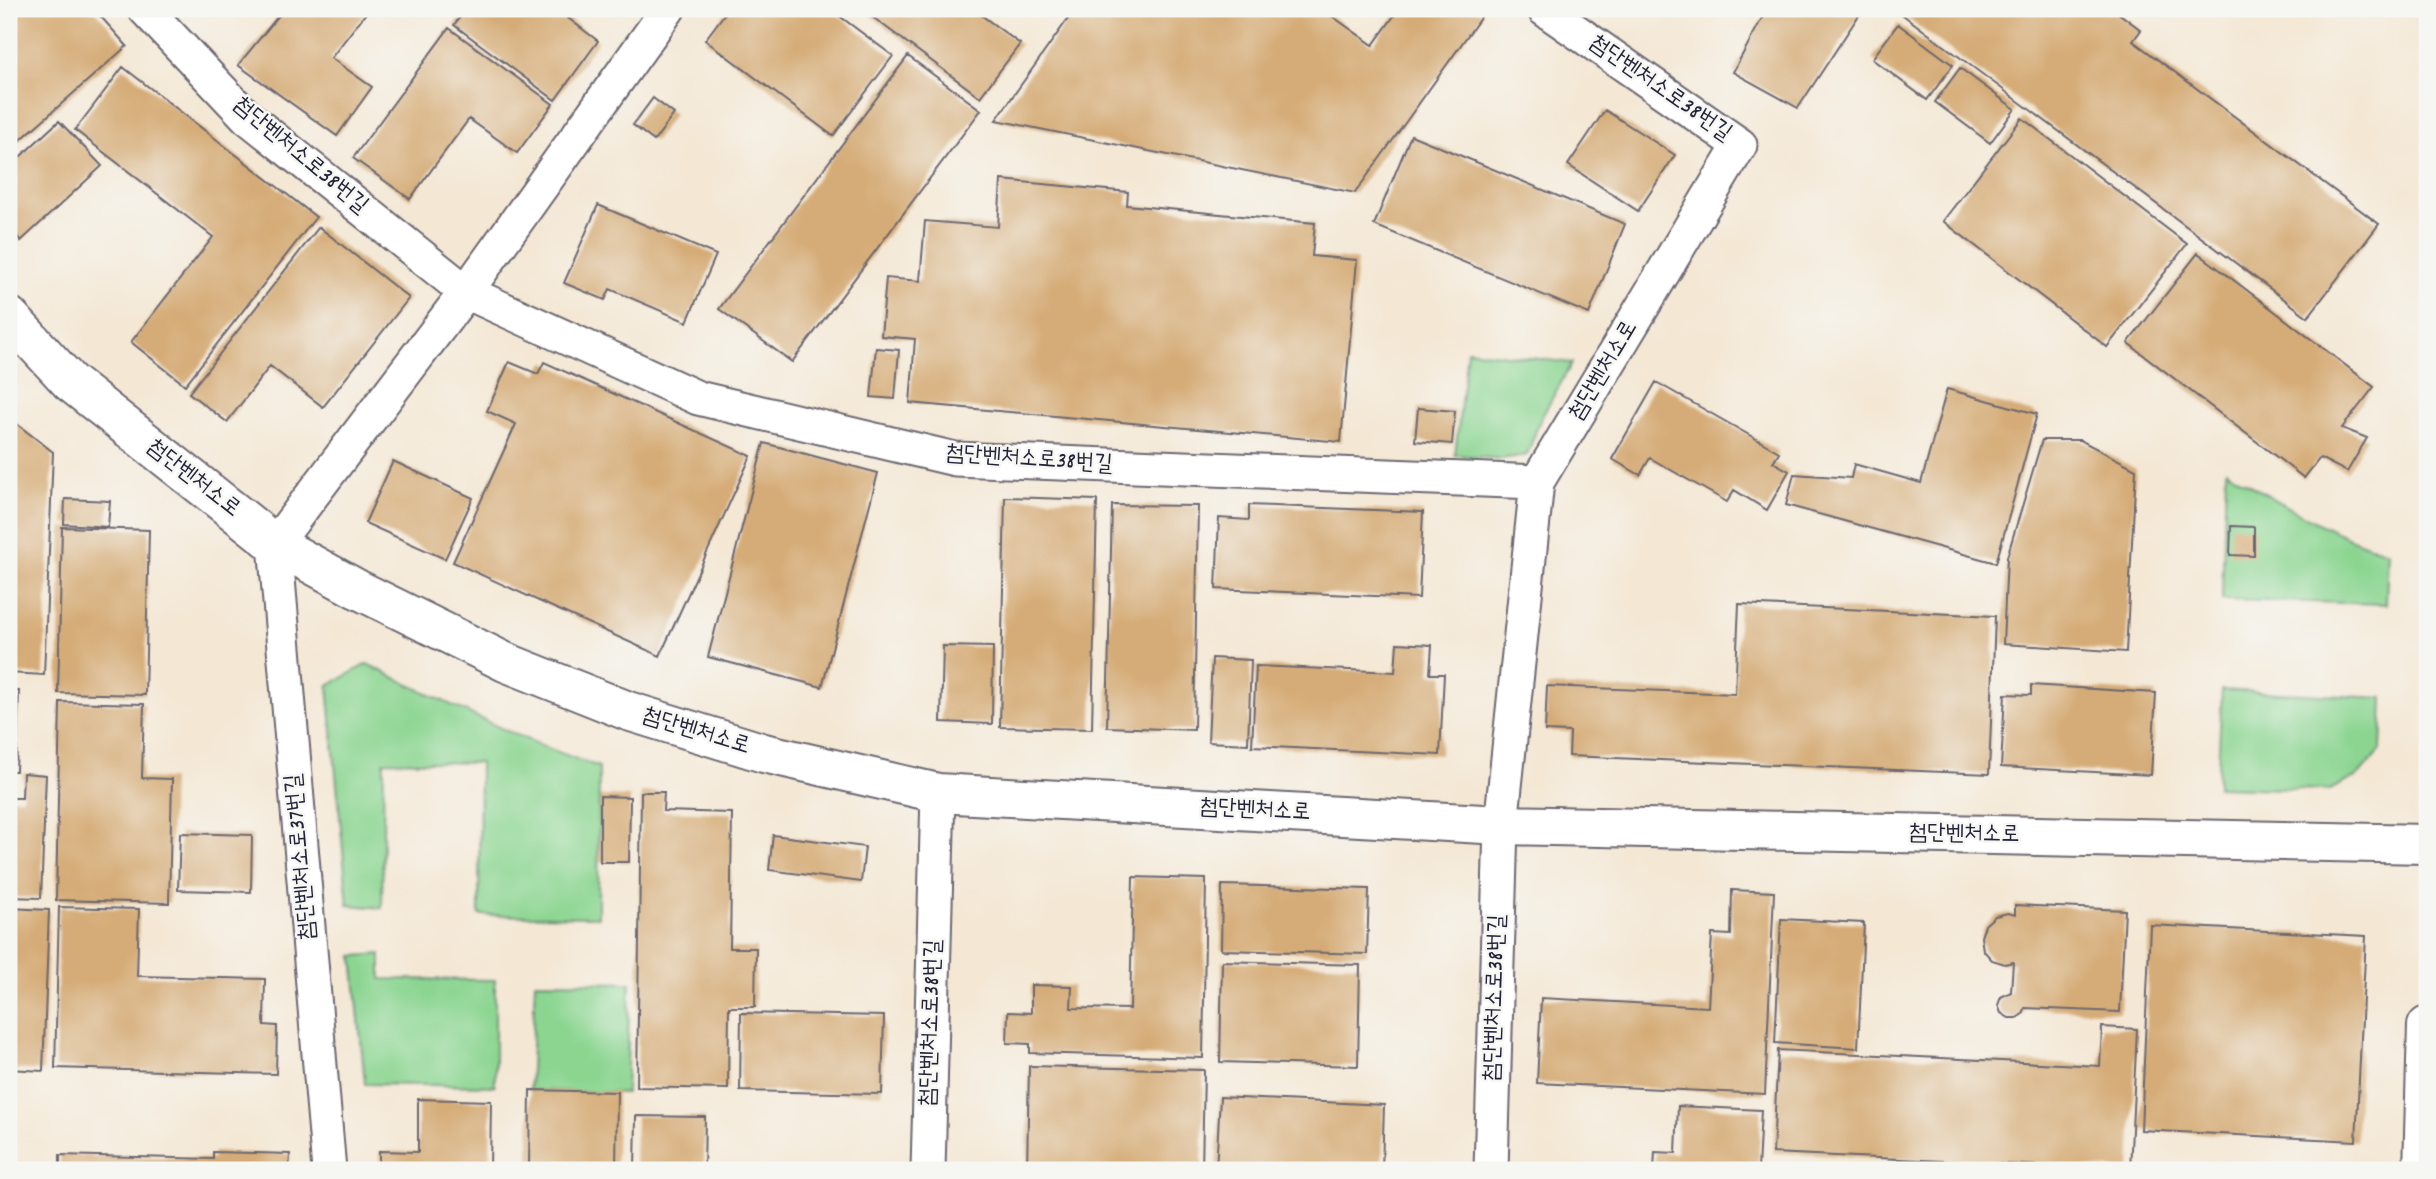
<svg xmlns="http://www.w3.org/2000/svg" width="2436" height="1179" font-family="Dekko,'Poor Story',sans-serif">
	<rect width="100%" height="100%" fill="#f6f6f2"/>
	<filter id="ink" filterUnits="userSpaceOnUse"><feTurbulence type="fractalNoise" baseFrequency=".0143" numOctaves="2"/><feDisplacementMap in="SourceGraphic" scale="14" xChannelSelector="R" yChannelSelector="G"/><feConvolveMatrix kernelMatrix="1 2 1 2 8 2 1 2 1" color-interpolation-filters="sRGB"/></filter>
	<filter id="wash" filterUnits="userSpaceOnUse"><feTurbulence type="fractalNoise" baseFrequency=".00686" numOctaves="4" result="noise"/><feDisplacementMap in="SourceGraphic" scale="28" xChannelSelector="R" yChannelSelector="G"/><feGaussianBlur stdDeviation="1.57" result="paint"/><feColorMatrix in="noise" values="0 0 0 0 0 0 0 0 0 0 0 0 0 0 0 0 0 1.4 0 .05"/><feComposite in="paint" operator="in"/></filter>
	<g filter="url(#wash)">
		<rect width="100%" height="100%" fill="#f4e8d5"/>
		<path fill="#8bd591" stroke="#567c66" stroke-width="2" d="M1467 350 1572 363 1540 420 1527 455 1501 459 1455 455Z
			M2226 470C2279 502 2329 534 2388 552L2386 604 2222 600Z
			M367 664C443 701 519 740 599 767L598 917 479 915 480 763 384 761 382 908 348 905 328 686Z
			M2222 690 2383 698 2381 750 2359 775 2330 790 2217 787Z
			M381 954V979L495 980V1086L365 1084 353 956Z
			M535 982 630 983 626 1093 530 1090Z"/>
		<g id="blocks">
			<path fill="#d5ac77" d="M9 9H94L127 46 9 150Z
				M284 9H369L331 58 372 87 337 136 238 65Z
				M466 9H575L568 18 598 41 555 100 454 25Z
				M728 9H830L893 56 833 136 705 40Z
				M871 9H973L1020 44 980 97 867 13Z
				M1075 9H1274L1284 16 1288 9H1322L1373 45 1399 9H1475L1483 14 1355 193 996 120Z
				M1767 9H1863L1798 108 1733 72Z
				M1895 9H2113L2141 30 2133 41 2379 224 2308 317Z
				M1898 24 1953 65 1927 100 1872 59Z
				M449 28 553 104 517 153 469 119 410 199 353 158Z
				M908 56 981 110 792 362 719 309Z
				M123 67 316 217 185 385 131 342 213 237 75 130Z
				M1960 68 2015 109 1990 143 1935 102Z
				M653 98 674 114 654 141 633 125Z
				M1605 110 1675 155 1638 211 1568 165Z
				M2022 118 2187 244 2107 347 1943 221Z
				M59 121 102 166 21 241 9 227V167Z
				M1411 135 1625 224 1589 314 1374 225Z
				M1001 180 1128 192 1127 205 1315 223 1312 256 1357 260 1341 442 910 403 915 339 881 336 886 278 920 281 925 221 998 227Z
				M598 205 716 255 687 322 610 289 605 300 564 283Z
				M319 227 409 298 323 407 270 366 227 422 189 393Z
				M2198 253 2374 387 2342 428 2367 438 2347 472 2320 458 2304 478 2128 343Z
				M876 348 899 350 895 399 871 397Z
				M509 362 538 374 544 362 751 456 660 656 453 562 516 424 487 411Z
				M1656 382 1779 452 1773 462 1789 471 1767 510 1734 490 1727 502 1650 458 1640 475 1612 459Z
				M1947 389 2037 414 1996 563 1786 505 1794 474 1851 478 1854 464 1921 483Z
				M1418 408 1455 411 1452 444 1415 441Z
				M9 418 53 452 44 675 9 673Z
				M2042 440H2080L2136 469 2126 652 2003 644 2007 557Z
				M764 443 878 473 822 687 708 657Z
				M393 461 473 498 445 559 365 523Z
				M1005 497 1097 500 1092 729 1000 727Z
				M65 499 110 501 108 527 64 524Z
				M1112 505 1198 506 1194 730 1107 727Z
				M1249 505 1423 512 1419 598 1216 589 1219 518 1249 520Z
				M2231 526 2254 527V556L2230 555Z
				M62 527 149 530 145 695 58 693Z
				M1739 604 1995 616 1989 774 1569 756 1570 732 1545 731 1547 686 1735 694Z
				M1397 643 1432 645 1430 674H1444L1440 755 1252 746 1256 666 1395 672Z
				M943 646 993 647 992 724 941 722Z
				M1212 658 1251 660 1248 744 1208 742Z
				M2031 685 2156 693 2151 775 2001 767 2005 694 2031 695Z
				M9 691H19L16 771H9Z
				M60 702 144 704 142 778 172 779 169 903 56 900Z
				M23 773 46 775 41 898 9 897V798H22Z
				M641 792H664L663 811 732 813 730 948H756L755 1007H729L728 1089 637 1087Z
				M600 796 630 797 629 862H600Z
				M180 833 252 835 251 892 178 890Z
				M773 835 865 847 861 882 769 870Z
				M1133 877 1206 879 1203 1058 1030 1053V1044L1007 1043 1008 1012 1031 1013V985L1072 986 1071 1008 1130 1009Z
				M1222 885 1369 889 1367 954 1221 950Z
				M1732 890 1774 892 1765 1094 1537 1083 1541 998 1708 1007 1712 934 1731 935Z
				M2015 905 2125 910 2120 1012 2025 1008 2024 1013 2017 1018H2009L2001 1013 1998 1005 2001 997 2011 992 2013 962 2005 964 1992 960 1983 950 1981 937 1985 925 1995 916 2008 913 2015 915Z
				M59 907 139 909 137 976 265 979 264 1025 277 1026 276 1074 55 1068Z
				M9 908 49 910 43 1071 9 1069Z
				M1781 919 1864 923 1858 1048 1775 1043Z
				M2150 925 2366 936 2356 1141 2141 1130Z
				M1222 961 1360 965 1358 1066 1220 1062Z
				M741 1013 884 1016 882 1094 740 1091Z
				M2102 1027 2137 1029 2130 1170 1773 1153 1778 1050 2100 1066Z
				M1029 1066 1204 1070 1202 1170H1027Z
				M530 1090 617 1092 616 1170H529Z
				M1220 1097 1384 1105 1382 1170H1216Z
				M418 1099 491 1101 490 1170H379V1151L418 1152Z
				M1678 1106 1761 1110 1758 1170H1654L1655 1152 1676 1153Z
				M636 1116 705 1117 704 1170H635Z
				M213 1152 290 1154 289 1170H60V1155L213 1159Z
				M966 1167 986 1168 985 1170H966Z"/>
		</g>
	</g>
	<g filter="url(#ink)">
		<use href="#blocks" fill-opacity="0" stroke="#6c6771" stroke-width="2"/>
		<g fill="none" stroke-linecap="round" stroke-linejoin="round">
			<defs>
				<path id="minor" d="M145 9 247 117 466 292 698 398 955 459 1537 482
					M329 1170 275 544 466 292 668 9
					M928 1170 938 793
					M1491 1170 1501 825 1537 482 1740 145 1544 9"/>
				<path id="tertiary" d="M9 316 70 382 275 544 357 589 505 662 628 711 764 753 938 793 1501 825 2427 844
					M2423 1170 2427 1026"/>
			</defs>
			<use href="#minor" stroke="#6c6771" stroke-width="37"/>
			<use href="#tertiary" stroke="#6c6771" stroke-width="42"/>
			<use href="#minor" stroke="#fff" stroke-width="33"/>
			<use href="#tertiary" stroke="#fff" stroke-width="38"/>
		</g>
	</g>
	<g text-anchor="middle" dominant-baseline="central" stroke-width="5" stroke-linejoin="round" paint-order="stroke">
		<g font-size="23" fill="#22223b" stroke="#f6f6f2">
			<text transform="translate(1660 89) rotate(35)">첨단벤처소로38번길</text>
			<text transform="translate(300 156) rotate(40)">첨단벤처소로38번길</text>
			<text transform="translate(1604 371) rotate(-59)">첨단벤처소로</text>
			<text transform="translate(1029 460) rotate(4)">첨단벤처소로38번길</text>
			<text transform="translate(193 479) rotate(38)">첨단벤처소로</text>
			<text transform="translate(696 732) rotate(17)">첨단벤처소로</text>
			<text transform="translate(1255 811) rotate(3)">첨단벤처소로</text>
			<text transform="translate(1964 835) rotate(1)">첨단벤처소로</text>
			<text transform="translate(302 857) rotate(-95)">첨단벤처소로37번길</text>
			<text transform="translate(1496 998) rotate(-88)">첨단벤처소로38번길</text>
			<text transform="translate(932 1023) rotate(-88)">첨단벤처소로38번길</text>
		</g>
	</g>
	<rect width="2436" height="1179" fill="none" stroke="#f6f6f2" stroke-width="35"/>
</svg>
